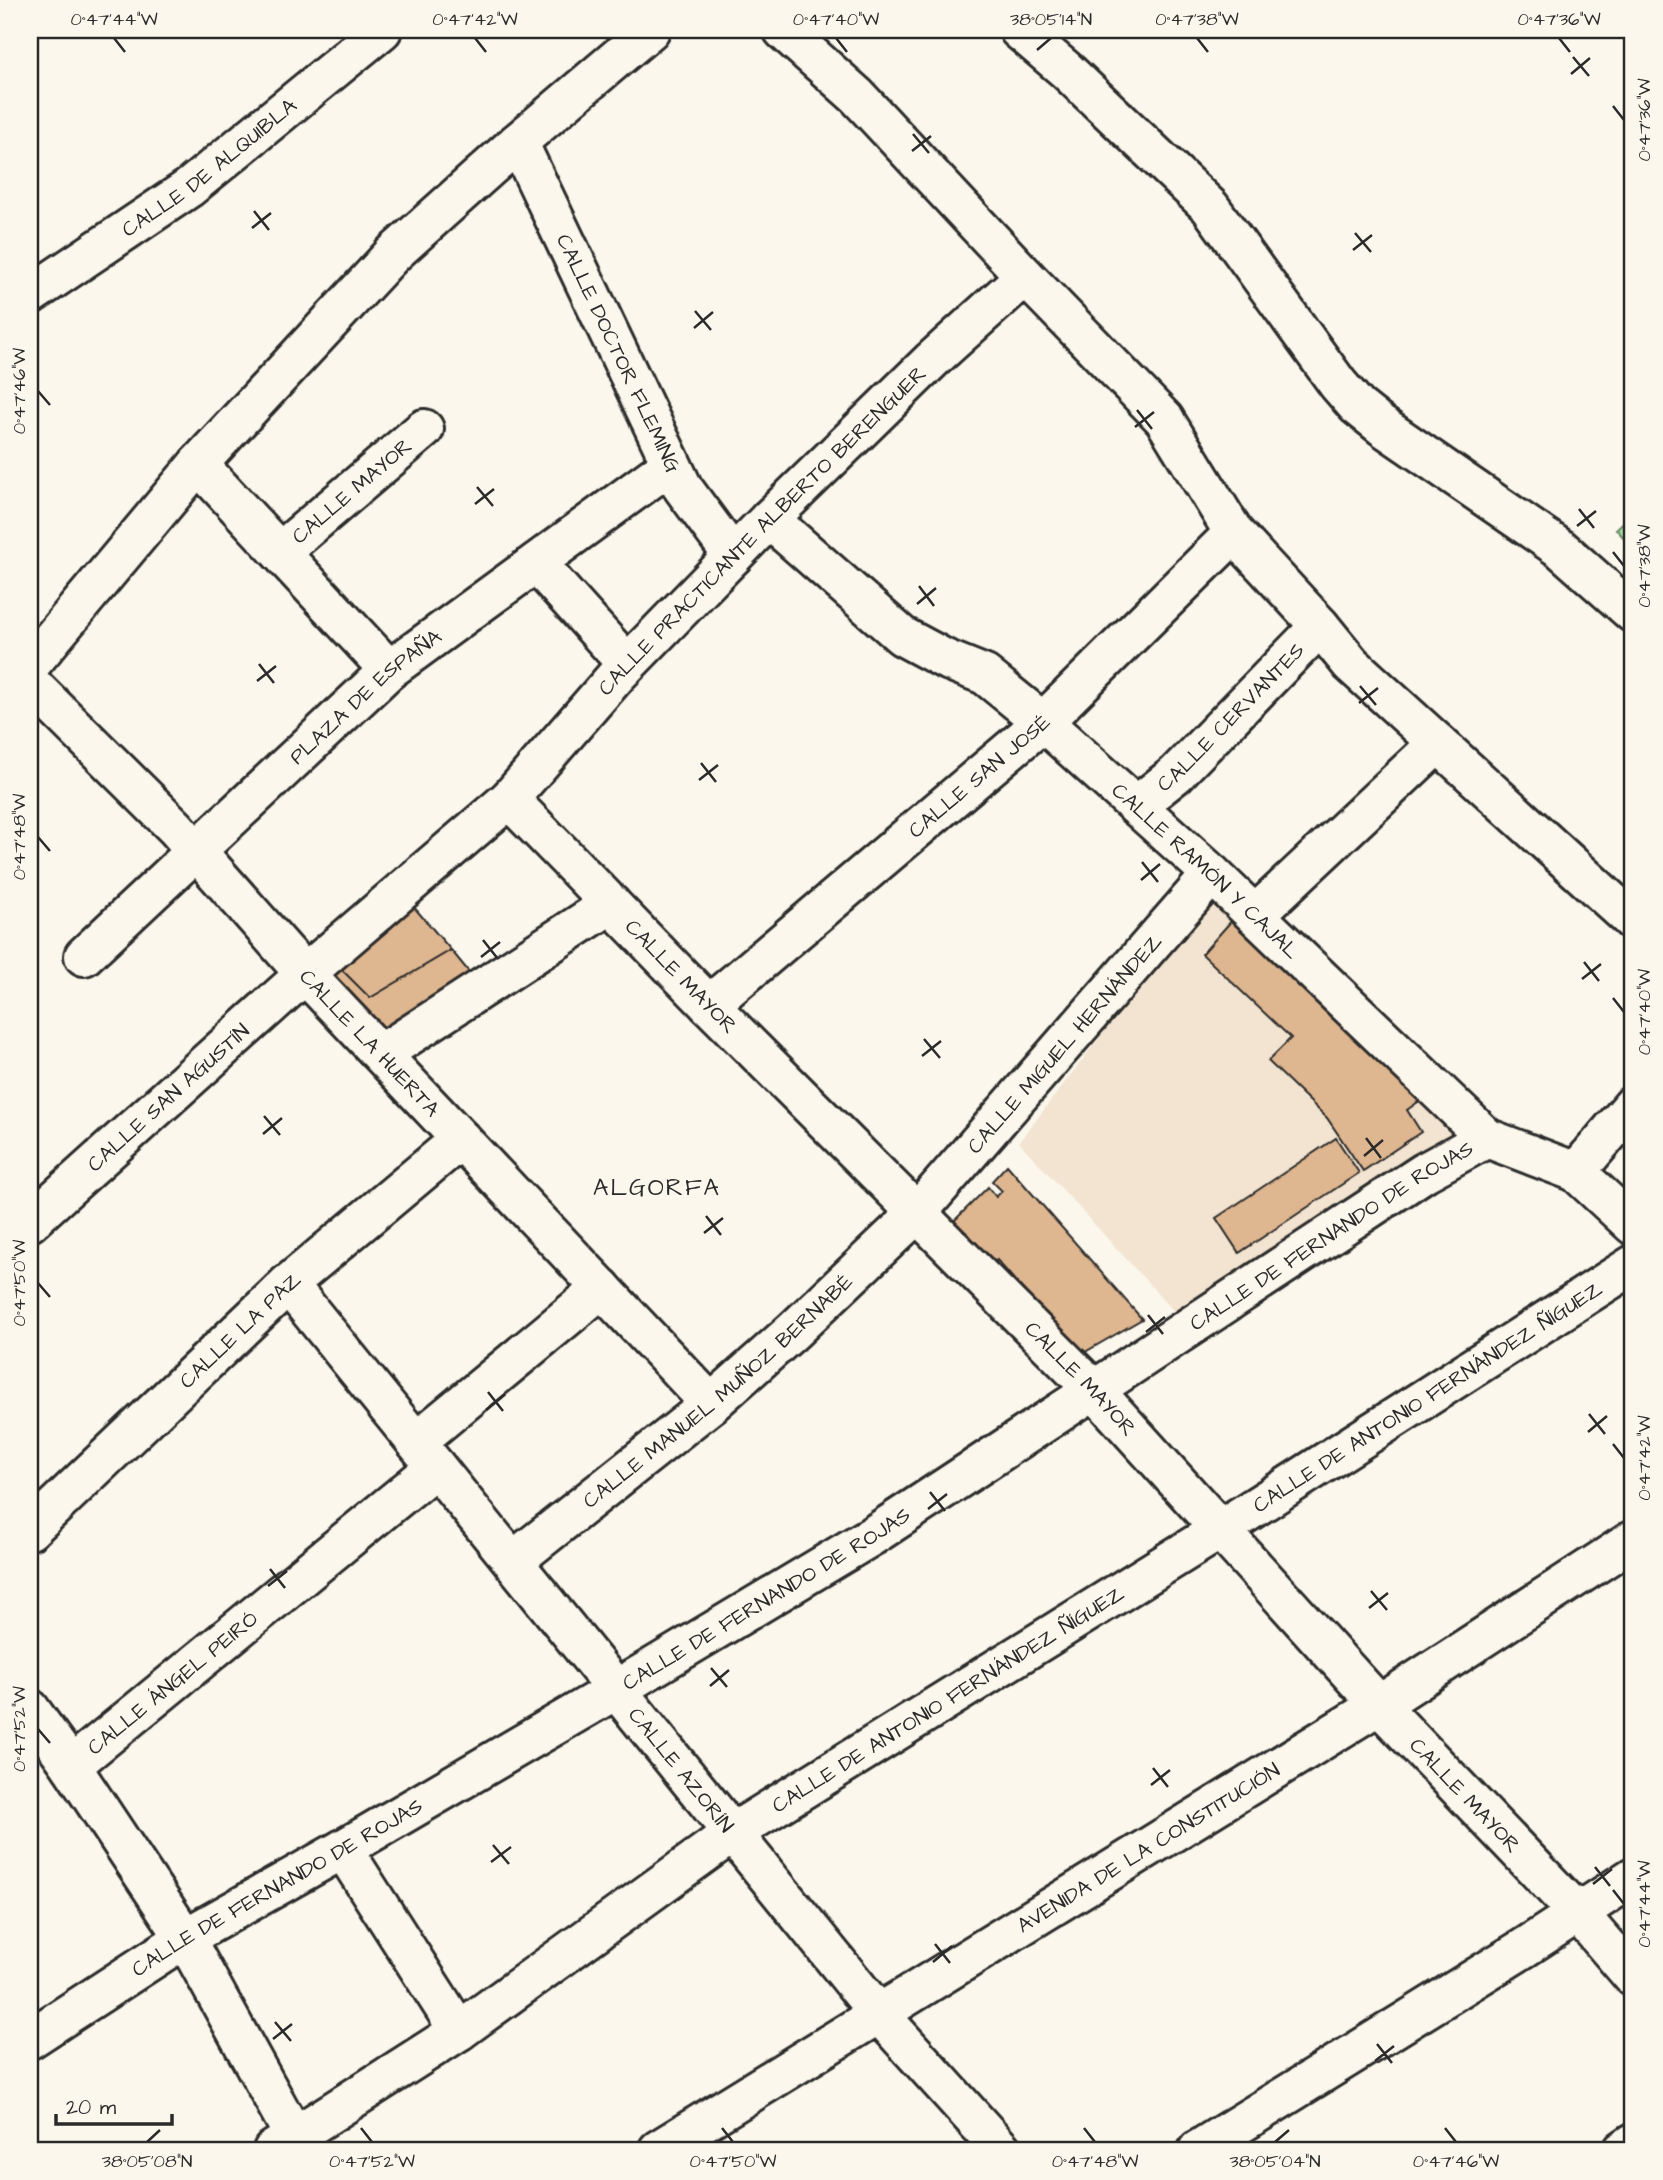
<svg xmlns="http://www.w3.org/2000/svg" width="1663" height="2180" font-family="'Architects Daughter',sans-serif">
	<defs>
		<pattern id="grass-tufts" width="24" height="20" patternUnits="userSpaceOnUse" patternTransform="scale(1.75)"><rect width="24" height="20" fill="#a3dda2"/><path d="M3 7l-1-3M5 7V3M7 7l1-3M15 17l-1-3M17 17v-4M19 17l1-3" fill="none" stroke="#8cbe8c"/></pattern>
	</defs>
	<rect width="100%" height="100%" fill="#fbf7ec"/>
	<filter id="ink" filterUnits="userSpaceOnUse"><feTurbulence type="fractalNoise" baseFrequency=".0143" numOctaves="2"/><feDisplacementMap in="SourceGraphic" scale="14" xChannelSelector="R" yChannelSelector="G"/><feConvolveMatrix kernelMatrix="1 2 1 2 8 2 1 2 1" color-interpolation-filters="sRGB"/></filter>
	<g filter="url(#ink)">
		<path fill="#f2e4d0" d="M1211 893 1469 1133 1182 1320 1019 1142Z"/>
		<path fill="url(#grass-tufts)" stroke="#678466" stroke-width="2" d="M1633 513V548L1616 529Z"/>
		<path fill="#deb68f" stroke="#2b2b2b" stroke-width="2" d="M412 905 451 950 370 998 339 967Z
			M1233 919 1425 1097 1407 1110 1421 1132 1363 1171 1327 1118 1268 1061 1291 1038 1202 954Z
			M451 950 478 983 387 1043 326 980 339 967 370 998Z
			M1336 1138 1359 1173 1239 1253 1216 1218Z
			M1007 1165 1142 1319 1080 1355 997 1260 992 1266 952 1223 988 1187 996 1197 1002 1191 992 1181Z"/>
		<g fill="none" stroke-linecap="round" stroke-linejoin="round">
			<defs>
				<g id="street">
					<path d="M783 30 857 96 1025 276 1164 419 1234 533 1320 626 1351 664 1633 921"/>
					<path d="M1019 30 1066 70 1210 207 1338 384 1357 406 1382 426 1561 549 1633 613"/>
					<path id="s1" d="M518 142 683 488 733 556"/>
					<path id="s2" d="M30 295 189 188 382 30"/>
					<path d="M198 464 389 670"/>
					<path id="s3" d="M769 519 902 636 945 659 985 675 1043 722 1212 874 1487 1138 1576 1172 1633 1225"/>
					<path id="s4" d="M280 552 424 429"/>
					<path d="M536 563 627 664"/>
					<path id="s5" d="M30 683 176 828 305 974 711 1404"/>
					<path id="s6" d="M509 799 709 1005 1094 1390 1379 1705 1578 1913 1633 1977"/>
					<path id="s7" d="M1136 806 1176 774 1320 626"/>
					<path d="M1255 915 1438 743"/>
					<path id="s8" d="M84 956 389 670 671 464"/>
					<path id="s9" d="M709 1005 1043 722 1234 533"/>
					<path d="M381 1054 611 904"/>
					<path d="M1576 1172 1633 1105"/>
					<path id="s10" d="M30 1222 305 974 509 799 617 675 769 519 932 360 1025 276"/>
					<path id="s11" d="M288 1284 879 2014 1002 2150"/>
					<path d="M416 1442 602 1288"/>
					<path id="s12" d="M30 1530 288 1284 461 1139"/>
					<path id="s13" d="M513 1561 711 1404 793 1331 916 1214 1212 874"/>
					<path d="M30 1709 71 1766 185 1938 294 2136 304 2150"/>
					<path id="s14" d="M71 1766 436 1467"/>
					<path d="M343 1849 459 2031"/>
					<path id="s15" d="M30 2039 185 1938 343 1849 617 1689 872 1536 1425 1172 1487 1138"/>
					<path id="s16" d="M273 2150 459 2031 731 1834 1221 1529 1633 1265"/>
					<path id="s17" d="M658 2150 1379 1705 1633 1540"/>
					<path d="M1198 2150 1524 1948 1633 1877"/>
					<path d="M1623 2150 1633 2143"/>
				</g>
				<path id="secondary" d="M30 665 198 464 393 254 518 142 650 30"/>
			</defs>
			<use href="#street" stroke="#2b2b2b" stroke-width="44"/>
			<use href="#secondary" stroke="#2b2b2b" stroke-width="44"/>
			<use href="#street" stroke="#fbf7ec" stroke-width="38"/>
			<use href="#secondary" stroke="#fbf7ec" stroke-width="38"/>
		</g>
	</g>
	<path fill="none" stroke="#2b2b2b" stroke-width="2.5" d="M114 38 125 52M475 38 486 52M836 38 847 52M1197 38 1208 52M1559 38 1570 52M1037 50 1051 38M1573 57 1589 76M1571 74 1590 58M1613 106 1624 120M913 134 929 153M912 151 931 136M254 211 269 230M252 228 271 213M1355 233 1371 252M1353 250 1372 235M695 311 711 330M694 328 713 312M38 391 50 405M1137 410 1152 429M1135 427 1154 412M477 487 493 506M475 504 494 489M1579 509 1594 528M1577 526 1596 511M1613 552 1624 566M919 586 934 606M917 604 936 588M259 664 274 683M257 681 276 666M1360 686 1376 705M1359 703 1378 688M701 763 716 782M699 780 718 765M38 837 50 851M1142 862 1158 882M1141 880 1160 864M483 940 498 959M481 957 500 942M1584 962 1599 981M1582 979 1601 964M1613 998 1624 1012M924 1039 940 1058M922 1056 941 1041M264 1116 280 1135M263 1134 282 1118M1366 1138 1381 1158M1364 1156 1383 1140M706 1216 721 1235M704 1233 723 1218M38 1283 50 1297M1148 1315 1163 1334M1146 1332 1165 1317M488 1392 503 1411M486 1410 505 1394M1589 1414 1605 1434M1588 1432 1607 1416M1613 1444 1624 1458M930 1492 945 1511M928 1509 947 1494M270 1569 285 1588M268 1586 287 1571M1371 1591 1387 1610M1369 1608 1388 1593M711 1668 727 1687M710 1686 729 1670M38 1729 50 1743M1153 1768 1168 1787M1151 1785 1170 1770M493 1845 509 1864M491 1862 511 1847M1595 1867 1610 1886M1593 1884 1612 1869M1613 1890 1624 1904M935 1944 950 1963M933 1962 952 1946M275 2022 291 2041M273 2039 292 2024M1377 2044 1392 2063M1375 2061 1394 2046M361 2128 372 2142M722 2128 733 2142M1084 2128 1095 2142M1445 2128 1456 2142M147 2142 160 2130M1275 2142 1289 2130"/>
	<g text-anchor="middle" dominant-baseline="central" stroke-width="5" stroke-linejoin="round" paint-order="stroke">
		<g font-size="21" fill="#2b2b2b" stroke="#fbf7ec">
			<text stroke="none"><textPath href="#s2" startOffset="220">CALLE DE ALQUIBLA</textPath></text>
			<text stroke="none"><textPath href="#s1" startOffset="234">CALLE DOCTOR FLEMING</textPath></text>
			<text stroke="none"><textPath href="#s4" startOffset="94">CALLE MAYOR</textPath></text>
			<text stroke="none"><textPath href="#s10" startOffset="1008">CALLE PRACTICANTE ALBERTO BERENGUER</textPath></text>
			<text stroke="none"><textPath href="#s8" startOffset="383">PLAZA DE ESPAÑA</textPath></text>
			<text stroke="none"><textPath href="#s7" startOffset="130">CALLE CERVANTES</textPath></text>
			<text stroke="none"><textPath href="#s9" startOffset="354">CALLE SAN JOSÉ</textPath></text>
			<text stroke="none"><textPath href="#s3" startOffset="564">CALLE RAMÓN Y CAJAL</textPath></text>
			<text stroke="none"><textPath href="#s6" startOffset="247">CALLE MAYOR</textPath></text>
			<text stroke="none"><textPath href="#s5" startOffset="495">CALLE LA HUERTA</textPath></text>
			<text stroke="none"><textPath href="#s13" startOffset="758">CALLE MIGUEL HERNÁNDEZ</textPath></text>
			<text stroke="none"><textPath href="#s10" startOffset="186">CALLE SAN AGUSTÍN</textPath></text>
			<text stroke="none"><textPath href="#s15" startOffset="1530">CALLE DE FERNANDO DE ROJAS</textPath></text>
			<text stroke="none"><textPath href="#s12" startOffset="290">CALLE LA PAZ</textPath></text>
			<text stroke="none"><textPath href="#s6" startOffset="814">CALLE MAYOR</textPath></text>
			<text stroke="none"><textPath href="#s13" startOffset="266">CALLE MANUEL MUÑOZ BERNABÉ</textPath></text>
			<text stroke="none"><textPath href="#s16" startOffset="1379">CALLE DE ANTONIO FERNÁNDEZ ÑÍGUEZ</textPath></text>
			<text stroke="none"><textPath href="#s15" startOffset="858">CALLE DE FERNANDO DE ROJAS</textPath></text>
			<text stroke="none"><textPath href="#s14" startOffset="131">CALLE ÁNGEL PEIRÓ</textPath></text>
			<text stroke="none"><textPath href="#s16" startOffset="812">CALLE DE ANTONIO FERNÁNDEZ ÑÍGUEZ</textPath></text>
			<text stroke="none"><textPath href="#s11" startOffset="625">CALLE AZORÍN</textPath></text>
			<text stroke="none"><textPath href="#s6" startOffset="1381">CALLE MAYOR</textPath></text>
			<text stroke="none"><textPath href="#s17" startOffset="576">AVENIDA DE LA CONSTITUCIÓN</textPath></text>
			<text stroke="none"><textPath href="#s15" startOffset="290">CALLE DE FERNANDO DE ROJAS</textPath></text>
		</g>
		<g font-size="24" letter-spacing="2" fill="#2b2b2b" stroke="#fbf7ec">
			<text x="657" y="1188">ALGORFA</text>
		</g>
	</g>
	<rect width="1663" height="2180" fill="none" stroke="#fbf7ec" stroke-width="77"/>
	<path d="M56 2114v10h116v-10" fill="none" stroke="#2b2b2b" stroke-width="3.5"/>
	<text x="66" y="2114" font-size="21" fill="#2b2b2b" stroke="#fbf7ec" stroke-width="5" paint-order="stroke">20 m</text>
	<rect x="38" y="38" width="1586" height="2104" fill="none" stroke="#2b2b2b" stroke-width="2.5"/>
	<g font-size="18" text-anchor="middle" fill="#2b2b2b">
		<text x="114" y="25">0°47'44"W</text>
		<text x="475" y="25">0°47'42"W</text>
		<text x="836" y="25">0°47'40"W</text>
		<text x="1051" y="25">38°05'14"N</text>
		<text x="1197" y="25">0°47'38"W</text>
		<text x="1559" y="25">0°47'36"W</text>
		<text transform="translate(1644 120) rotate(-90)" y="6">0°47'36"W</text>
		<text transform="translate(19 391) rotate(-90)" y="6">0°47'46"W</text>
		<text transform="translate(1644 566) rotate(-90)" y="6">0°47'38"W</text>
		<text transform="translate(19 837) rotate(-90)" y="6">0°47'48"W</text>
		<text transform="translate(1644 1012) rotate(-90)" y="6">0°47'40"W</text>
		<text transform="translate(19 1283) rotate(-90)" y="6">0°47'50"W</text>
		<text transform="translate(1644 1458) rotate(-90)" y="6">0°47'42"W</text>
		<text transform="translate(19 1729) rotate(-90)" y="6">0°47'52"W</text>
		<text transform="translate(1644 1904) rotate(-90)" y="6">0°47'44"W</text>
		<text x="147" y="2167">38°05'08"N</text>
		<text x="372" y="2167">0°47'52"W</text>
		<text x="733" y="2167">0°47'50"W</text>
		<text x="1095" y="2167">0°47'48"W</text>
		<text x="1275" y="2167">38°05'04"N</text>
		<text x="1456" y="2167">0°47'46"W</text>
	</g>
</svg>
